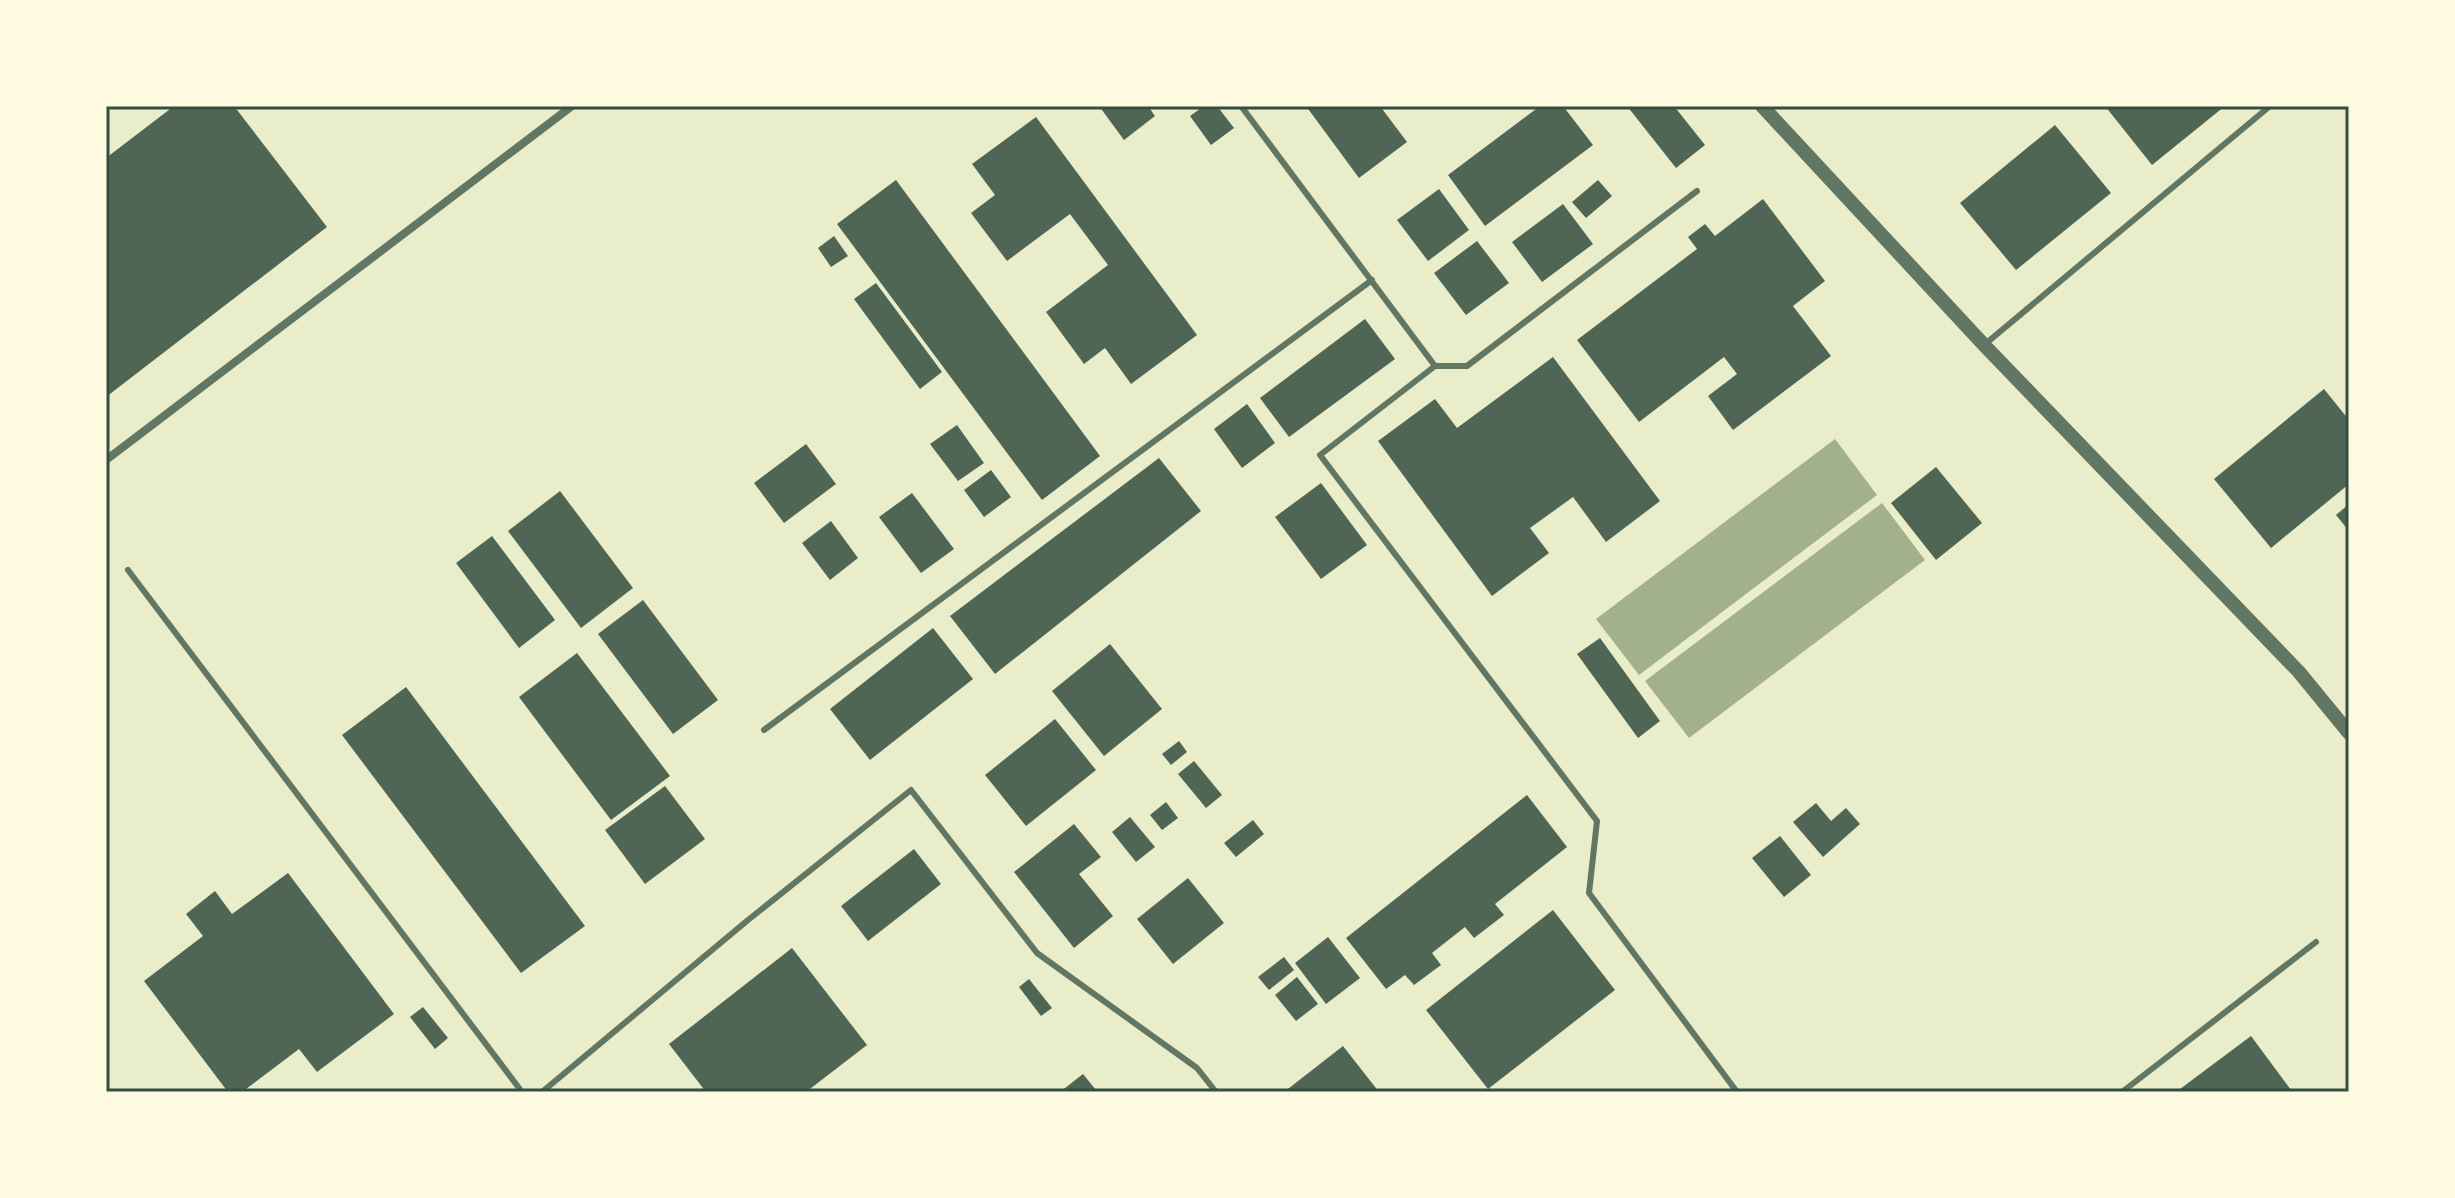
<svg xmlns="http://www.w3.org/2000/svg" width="2455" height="1198" font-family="Poppins,sans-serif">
	<rect width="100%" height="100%" fill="#e9edc9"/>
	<path fill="#a3b18a" d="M1835 439 1877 495 1639 675 1596 619Z
		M1882 503 1925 560 1689 738 1645 681Z"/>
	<path fill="#4f6655" d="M174 106H234L327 227 106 397V158Z
		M1099 106H1148L1155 116 1124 140Z
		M1204 106H1217L1234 128 1211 145 1190 116Z
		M1306 106H1380L1407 142 1359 178Z
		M1540 106H1563L1593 145 1485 226 1448 175Z
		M1627 106H1674L1705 145 1676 168Z
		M2105 106H2225L2152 165Z
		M1036 117 1197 335 1131 384 1105 348 1084 364 1046 312 1108 265 1070 214 1007 261 971 213 995 195 972 164Z
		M2055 125 2111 193 2016 270 1960 203Z
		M896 180 1100 456 1042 500 837 224Z
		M1598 180 1612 196 1586 218 1572 202Z
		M1439 189 1469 230 1428 261 1397 220Z
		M1763 199 1825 281 1793 306 1831 356 1733 430 1708 396 1737 374 1724 357 1639 422 1577 340 1697 249 1688 237 1705 224 1715 236Z
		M1563 204 1593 244 1542 282 1512 242Z
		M834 236 848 256 831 267 818 248Z
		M1477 241 1509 283 1466 315 1434 273Z
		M876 283 942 372 920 389 854 299Z
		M1365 319 1395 359 1289 437 1260 398Z
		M1553 357 1660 501 1606 542 1573 497 1530 528 1549 553 1492 596 1378 441 1435 399 1457 428Z
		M2324 389 2349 420V484L2271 548 2214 479Z
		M1247 404 1275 443 1242 468 1214 429Z
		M957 425 984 463 958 481 930 444Z
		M806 444 836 484 784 523 754 483Z
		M1159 458 1201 511 995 674 950 616Z
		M1936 467 1982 523 1936 560 1891 503Z
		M991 470 1011 497 984 517 964 490Z
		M1321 483 1367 545 1321 579 1275 517Z
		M560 491 633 588 581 628 508 531Z
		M912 493 954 549 921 573 879 517Z
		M2349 504V531L2336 515Z
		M831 521 858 558 830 580 802 543Z
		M492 536 555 620 519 648 456 563Z
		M643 600 718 700 673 734 598 634Z
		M933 628 973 679 870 760 830 709Z
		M1600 638 1660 721 1638 738 1577 654Z
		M1110 644 1162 709 1104 756 1052 691Z
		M577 653 670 776 611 820 519 697Z
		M406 687 585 926 521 973 342 735Z
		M1055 719 1096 770 1026 826 985 775Z
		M1179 741 1187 752 1171 765 1162 754Z
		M1194 761 1222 795 1206 808 1178 774Z
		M665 786 705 839 645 884 605 830Z
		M1527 795 1567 847 1495 904 1504 915 1474 938 1465 927 1432 953 1441 965 1414 985 1405 975 1386 989 1346 938Z
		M1166 802 1178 818 1162 830 1150 815Z
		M1816 803 1831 821 1846 808 1860 824 1823 857 1793 822Z
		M1130 817 1155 847 1136 862 1112 832Z
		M1253 820 1264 834 1236 857 1224 843Z
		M1074 824 1101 857 1079 874 1113 916 1074 948 1014 872Z
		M1780 836 1811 875 1784 897 1752 858Z
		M914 849 941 884 868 941 841 906Z
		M288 873 394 1014 317 1072 299 1049 242 1092H228L144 981 203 936 186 914 215 891 232 914Z
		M1188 878 1224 923 1173 964 1137 919Z
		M1553 910 1615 990 1488 1089 1426 1010Z
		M1328 937 1360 978 1326 1004 1295 963Z
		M792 948 867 1045 806 1092H706L669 1044Z
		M1284 957 1294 970 1269 990 1258 977Z
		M1297 977 1318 1004 1296 1021 1275 995Z
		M1029 979 1052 1008 1041 1016 1019 987Z
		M423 1007 448 1038 435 1049 410 1017Z
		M2251 1036 2291 1090 2176 1092Z
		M1343 1046 1379 1092H1284Z
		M1083 1074 1096 1090 1093 1092H1060Z"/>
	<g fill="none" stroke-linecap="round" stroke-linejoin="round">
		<path stroke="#617663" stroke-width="6" d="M1241 106 1435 366 1320 455 1597 821 1589 893 1737 1092
			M1984 345 2270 106
			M1435 366H1467L1697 191
			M128 570 522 1092
			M764 730 1372 280
			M542 1092 748 920 911 790 1037 953 1197 1068 1216 1092
			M2122 1092 2316 942"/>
		<path stroke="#617663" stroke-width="8" d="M106 460 572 106"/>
		<path stroke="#617663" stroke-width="14" d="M1762 106 1984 345 2299 672 2349 733"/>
	</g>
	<rect width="2455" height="1198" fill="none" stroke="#fefae0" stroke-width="216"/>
	<rect x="108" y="108" width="2239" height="982" fill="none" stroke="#344e41" stroke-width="3"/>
</svg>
